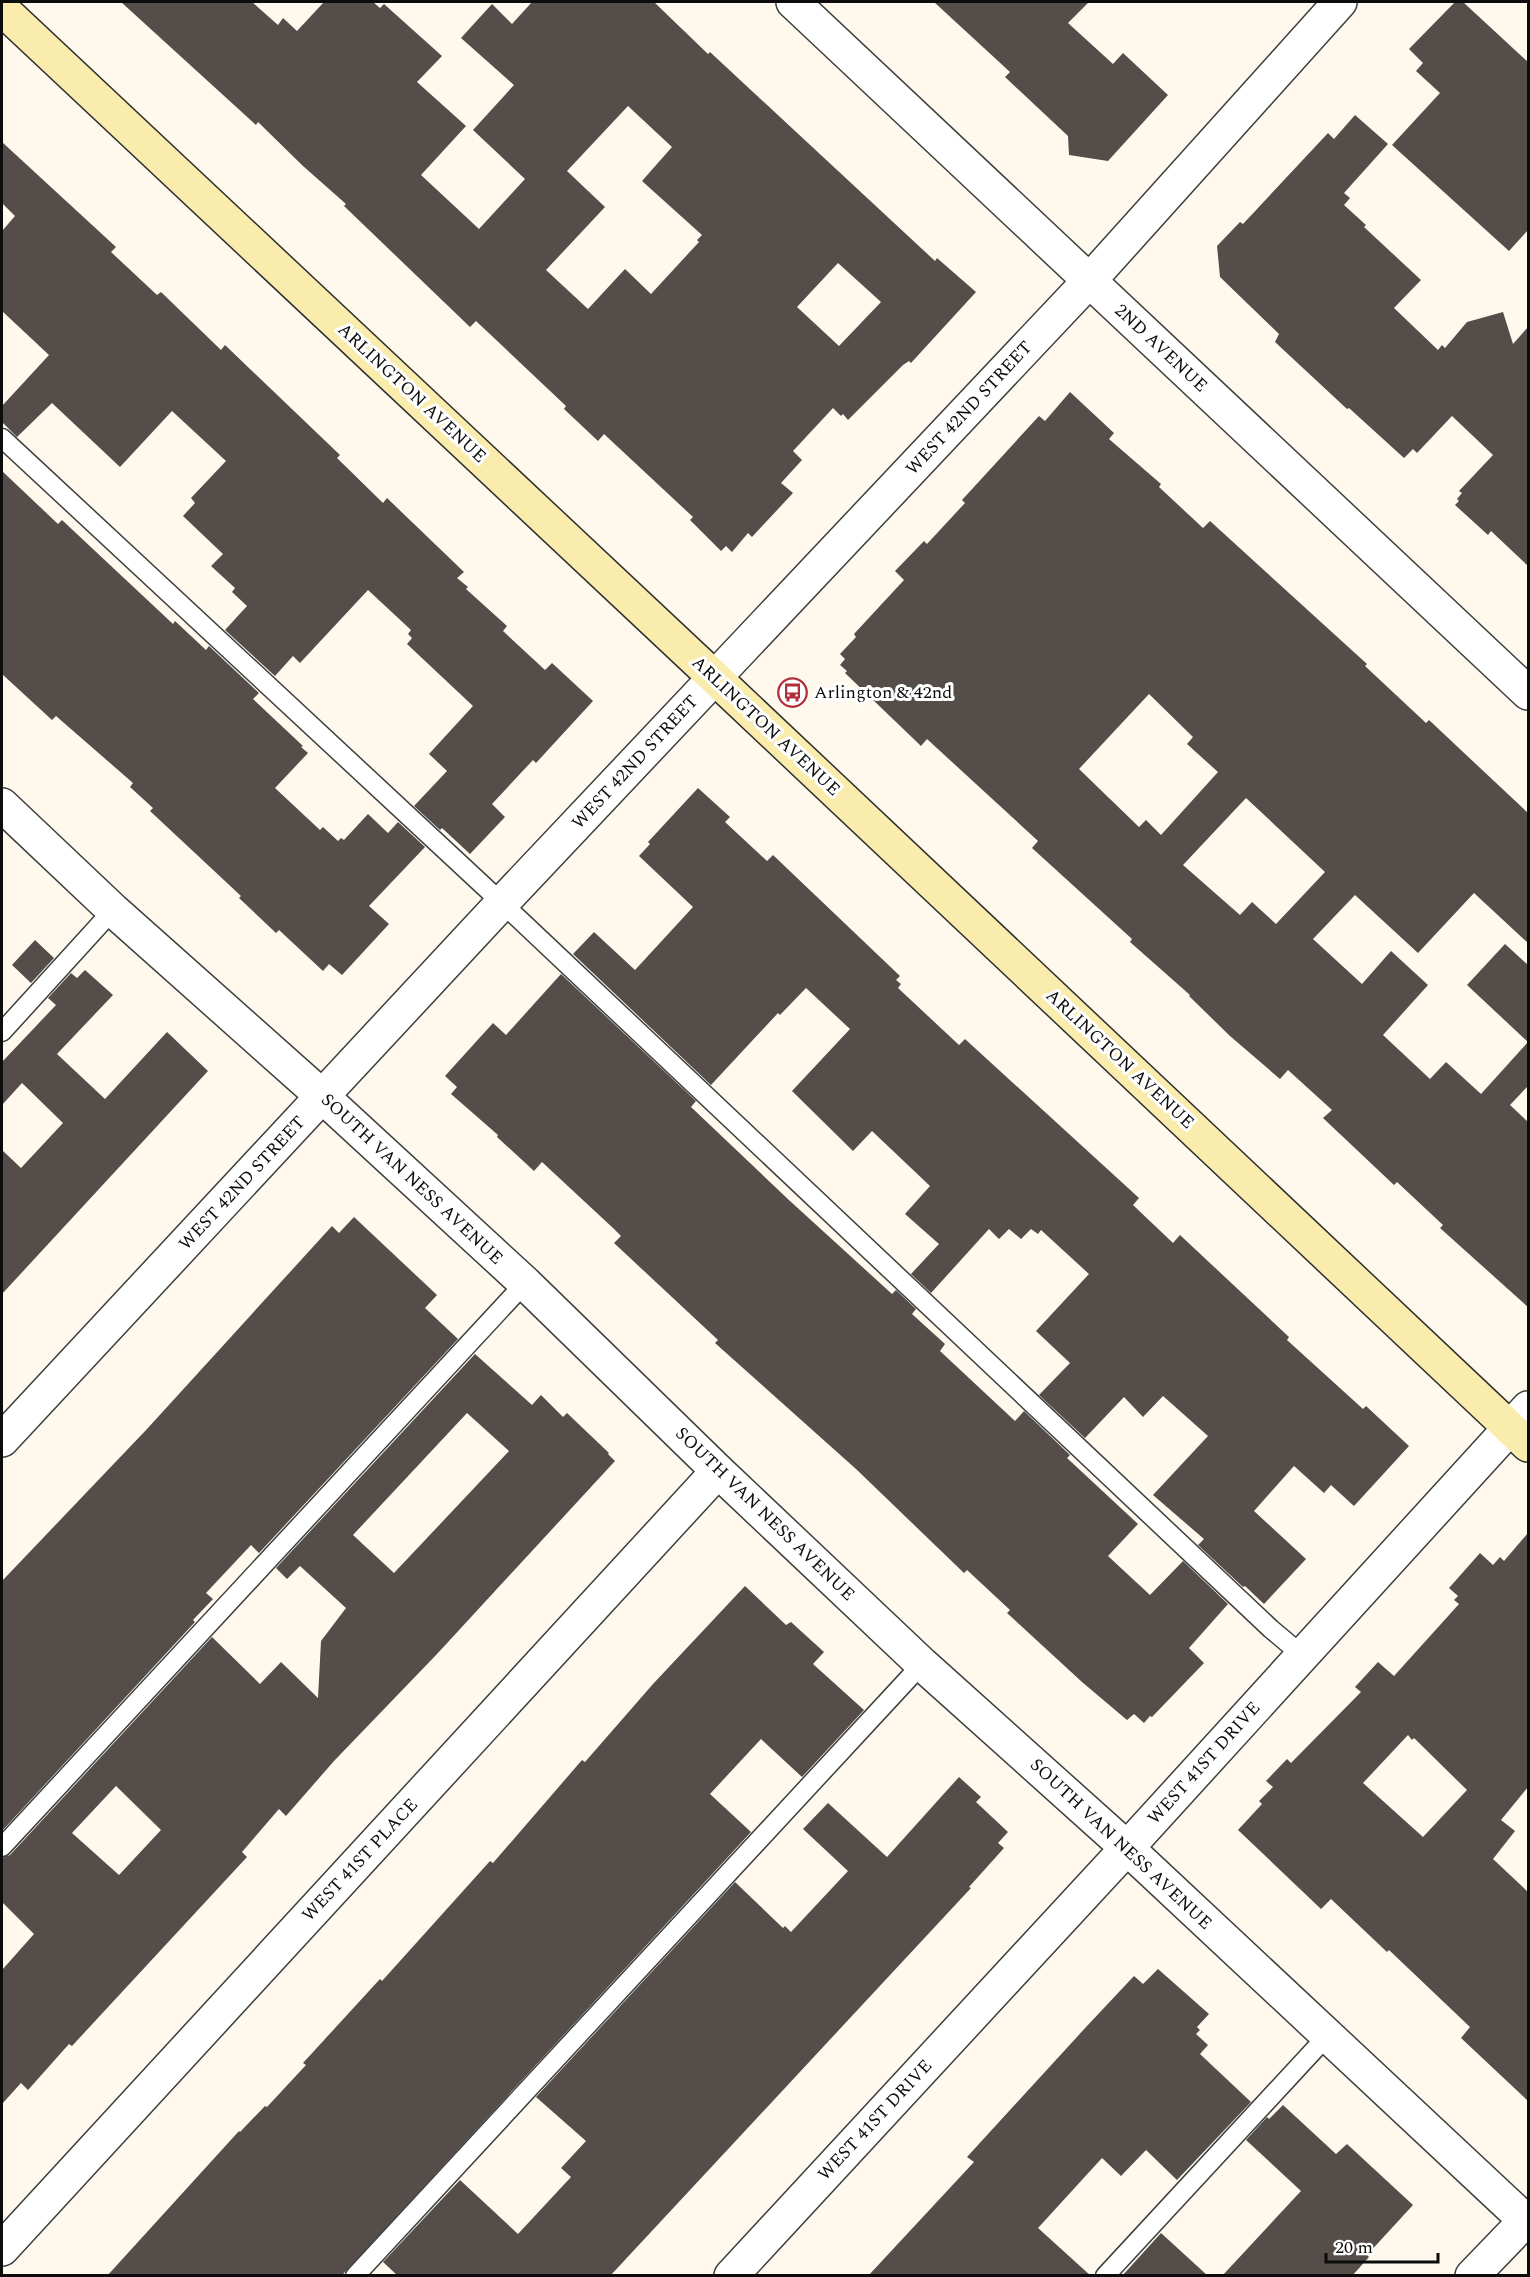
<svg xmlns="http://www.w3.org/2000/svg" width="1530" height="2277" font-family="Spectral,serif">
	<rect width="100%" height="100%" fill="#fef9ec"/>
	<path fill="#544d49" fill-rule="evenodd" d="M121 2H252L278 25 283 18 297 31 324 2H373L380 8 384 4 442 56 417 82 466 126 421 175 479 229 525 179 473 130 514 85 461 38 492 4 512 24 532 2H654L708 54 710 52 935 261 937 258 976 292 911 363 909 361 903 365 848 420 843 414 841 416 833 408 793 451 802 460 781 483 793 493 752 537 748 533 732 552 726 546 721 551 690 520 693 517 604 434 598 441 564 409 566 406 476 321 470 327 344 206 346 204 303 166 258 122 256 125ZM628 106 672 147 642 181 702 235 697 240 699 242 651 294 625 269 588 309 546 270 605 207 567 171ZM838 263 881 302 839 346 797 307Z
		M934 2H1089L1068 23 1113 64 1123 53 1168 95 1108 161 1069 155 1068 136 1005 77 1010 72Z
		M1455 2H1463L1528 62V230L1509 251 1392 145 1440 93 1416 71 1423 63 1409 49Z
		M1355 115 1388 144 1344 193 1350 198 1344 205 1366 225 1364 227 1421 280 1394 308 1438 350 1442 345 1445 348 1467 322 1503 312 1513 344 1528 327V566L1491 531 1488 535 1455 505 1459 501 1457 499 1462 493 1459 491 1493 455 1452 416 1417 453 1413 449 1404 458 1349 408 1347 409 1275 342 1279 334 1220 277 1217 246 1240 222 1243 224 1328 133 1334 139Z
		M2 142 116 247 111 252 157 295 161 292 221 350 225 345 340 455 337 458 383 503 387 498 464 572 457 578 468 587 466 589 507 626 503 631 545 670 552 663 593 701 536 763 533 760 492 804 505 817 470 854 442 828 440 830 414 806 447 771 429 754 473 706 407 644 412 638 408 634 411 630 368 590 300 663 293 656 275 676 225 630 247 606 232 592 235 588 211 566 223 554 183 516 195 503 191 498 226 461 172 411 120 467 52 403 17 437 2 422V406L49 355 2 311V231L15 216 2 203Z
		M1070 392 1114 433 1109 439 1161 484 1159 487 1203 528 1210 521 1367 664 1365 666 1426 723 1429 720 1528 813V943L1474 893 1418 953 1355 895 1313 939 1362 984 1391 951 1428 985 1383 1035 1430 1079 1446 1062 1481 1094 1528 1042 1467 985 1505 944 1528 965V1086L1510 1105 1528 1122V1307L1440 1228 1443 1225 1397 1182 1394 1185 1323 1118 1332 1110 1288 1070 1280 1079 1230 1036 1189 996 1190 995 1130 942 1132 939 1032 848 1038 841 927 739 921 746 845 673 847 671 840 665 845 659 840 654 856 637 854 634 904 580 895 571 924 541 927 544 965 503 962 500 1039 416 1045 421ZM1149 694 1193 737 1187 744 1218 772 1161 835 1146 820 1139 827 1079 769ZM1246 798 1325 872 1276 924 1252 902 1240 915 1183 865Z
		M2 471 58 524 62 520 173 624 175 621 206 650 209 646 259 693 253 699 303 746 301 747 308 753 275 788 320 830 323 827 338 841 341 838 344 840 368 814 388 833 398 822 425 847 369 906 389 924 342 975 329 964 323 971 279 930 276 933 239 898 241 896 150 811 153 808 130 787 133 783 56 716 52 720 2 674Z
		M698 788 730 817 725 822 767 861 773 855 900 976 896 980 901 984 898 988 959 1045 965 1039 1139 1198 1133 1205 1173 1243 1180 1235 1289 1337 1287 1340 1363 1409 1366 1406 1409 1446 1354 1506 1331 1485 1324 1493 1294 1466 1254 1511 1306 1559 1264 1604 1245 1586 1243 1587 1198 1545 1204 1539 1153 1495 1208 1436 1163 1396 1143 1417 1124 1397 1085 1438 1039 1395 1070 1363 1036 1331 1089 1274 1041 1230 1038 1234 1031 1229 1021 1239 1009 1229 999 1239 989 1229 931 1293 911 1274 939 1244 905 1214 930 1186 872 1131 853 1151 792 1091 850 1029 806 988 780 1015 778 1013 711 1085 573 954 594 932 635 970 693 907 639 856 650 844 648 842Z
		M35 940 54 958 31 983 12 965Z
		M85 970 113 995 57 1054 105 1099 167 1032 208 1071 2 1294V1150L21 1168 63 1123 22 1083 2 1105V1062L56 1005 48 998 71 973 77 978Z
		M561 974 696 1101 691 1107 790 1201 892 1294 896 1290 916 1309 912 1314 945 1344 940 1351 1015 1421 1024 1411 1070 1455 1067 1458 1138 1524 1108 1556 1150 1595 1183 1561 1228 1604 1189 1648 1204 1663 1152 1717 1150 1716 1144 1723 1134 1714 1127 1720 1082 1682 1007 1613 1010 1610 967 1570 964 1573 856 1469 715 1343 718 1340 614 1243 621 1236 613 1228 542 1162 534 1171 497 1137 498 1135 451 1094 457 1087 445 1076 493 1023 506 1035Z
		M354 1217 437 1295 425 1308 458 1339 259 1553 251 1545 206 1593 213 1599 193 1620 195 1622 2 1831V1581L147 1429 332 1226 339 1233Z
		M475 1354 532 1405 541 1395 563 1417 567 1413 609 1453 608 1454 615 1461 437 1654 334 1761 286 1816 279 1809 242 1852 247 1857 72 2046 69 2044 28 2090 21 2083 2 2104V1970L34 1934 2 1902V1858L10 1855 212 1637 260 1684 281 1662 318 1698 321 1641 346 1608 300 1566 287 1579 276 1568ZM467 1413 509 1451 394 1573 353 1535ZM116 1786 161 1830 119 1875 72 1833Z
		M1528 1533V1787L1501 1820 1515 1831 1493 1859 1528 1892V2101L1461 2038 1470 2027 1389 1950 1387 1952 1331 1899 1321 1909 1238 1830 1262 1804 1259 1801 1273 1787 1266 1781 1287 1759 1291 1763 1361 1692 1355 1687 1378 1662 1394 1676 1459 1604 1454 1600 1458 1596 1449 1588 1480 1553 1493 1565 1500 1557 1504 1561ZM1408 1735 1412 1740 1414 1738 1467 1790 1423 1837 1363 1783Z
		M745 1586 786 1625 791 1622 824 1652 813 1664 864 1710 802 1777 761 1739 710 1794 751 1832 344 2273 342 2276H107L239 2131 240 2132 265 2106 267 2107 306 2065 303 2063 380 1979 382 1981 490 1861 493 1863 582 1760 585 1762 653 1684Z
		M959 1777 981 1797 976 1802 1008 1832 998 1843 1004 1848 969 1887 971 1888 610 2276H398L383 2262 460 2180 518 2234 571 2177 561 2168 586 2141 536 2097 735 1882 783 1928 785 1926 791 1932 848 1871 803 1829 828 1803 887 1857Z
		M1158 1969 1209 2014 1197 2027 1200 2030 1196 2034 1208 2045 1200 2054 1251 2102 1177 2180 1146 2150 1121 2176 1102 2158 1038 2228 1091 2276H868L974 2162 967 2157 1087 2026 1134 1976 1143 1984Z
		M1283 2105 1336 2154 1347 2144 1413 2205 1367 2255 1369 2257 1352 2276H1222L1301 2191 1246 2140 1267 2117 1269 2119Z
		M1161 2233 1208 2276H1122Z"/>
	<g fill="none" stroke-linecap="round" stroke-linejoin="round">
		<defs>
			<path id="service" d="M2 438 502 903 1271 1629 1302 1655
				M2 1032 113 910
				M2 1847 525 1283
				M355 2276 922 1664
				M1105 2276 1328 2035"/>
			<path id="minor" d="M793 2 1528 693
				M2 805 113 910 323 1097 525 1283 718 1471 922 1664 1127 1848 1528 2223
				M2 1440 502 903 1089 281 1340 2
				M2 2249 718 1471
				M731 2276 1127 1848 1528 1408
				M1472 2276 1526 2220"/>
			<path id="secondary" d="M2 9 715 678 1528 1445"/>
		</defs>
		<use href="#service" stroke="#3f3f3f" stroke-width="21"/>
		<use href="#minor" stroke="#3f3f3f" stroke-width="36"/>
		<use href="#secondary" stroke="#2e2e2e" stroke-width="36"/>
		<use href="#service" stroke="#fff" stroke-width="18"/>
		<use href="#minor" stroke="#fff" stroke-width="33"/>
		<use href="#secondary" stroke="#f9ecac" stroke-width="33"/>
	</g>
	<defs>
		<symbol id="bus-ring" viewBox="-11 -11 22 22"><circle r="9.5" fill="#fff" stroke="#b12f3d" stroke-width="1.5"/><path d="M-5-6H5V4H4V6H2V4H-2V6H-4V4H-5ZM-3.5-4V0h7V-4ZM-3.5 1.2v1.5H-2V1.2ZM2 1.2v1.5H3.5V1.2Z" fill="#b12f3d"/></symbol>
	</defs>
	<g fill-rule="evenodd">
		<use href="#bus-ring" x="776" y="676" width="33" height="33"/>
	</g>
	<g text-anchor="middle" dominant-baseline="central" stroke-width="6" stroke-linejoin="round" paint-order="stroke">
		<g font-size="18" fill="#0c0c0c" stroke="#fff">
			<text transform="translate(1161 348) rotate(43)">2ND AVENUE</text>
			<text transform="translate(412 393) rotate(43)">ARLINGTON AVENUE</text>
			<text transform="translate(969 408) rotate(-47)">WEST 42ND STREET</text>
			<text transform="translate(766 726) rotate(43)">ARLINGTON AVENUE</text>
			<text transform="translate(635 762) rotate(-47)">WEST 42ND STREET</text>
			<text transform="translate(1120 1059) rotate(43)">ARLINGTON AVENUE</text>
			<text transform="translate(412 1179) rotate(43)">SOUTH VAN NESS AVENUE</text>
			<text transform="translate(242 1183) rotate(-47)">WEST 42ND STREET</text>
			<text transform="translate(765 1514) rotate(44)">SOUTH VAN NESS AVENUE</text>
			<text transform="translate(1204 1763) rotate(-48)">WEST 41ST DRIVE</text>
			<text transform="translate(1121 1844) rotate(43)">SOUTH VAN NESS AVENUE</text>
			<text transform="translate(360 1860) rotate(-47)">WEST 41ST PLACE</text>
			<text transform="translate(875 2120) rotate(-47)">WEST 41ST DRIVE</text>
		</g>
		<g font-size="18" fill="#0c0c0c" stroke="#fff" text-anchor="start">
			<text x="814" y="692">Arlington &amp; 42nd</text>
		</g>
	</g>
	<rect width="1530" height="2277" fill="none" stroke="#0c0c0c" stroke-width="6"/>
	<path d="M1326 2253v9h112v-9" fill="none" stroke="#0c0c0c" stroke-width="3"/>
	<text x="1335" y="2253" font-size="18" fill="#0c0c0c" stroke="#ffffff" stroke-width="4.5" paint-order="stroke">20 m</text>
</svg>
